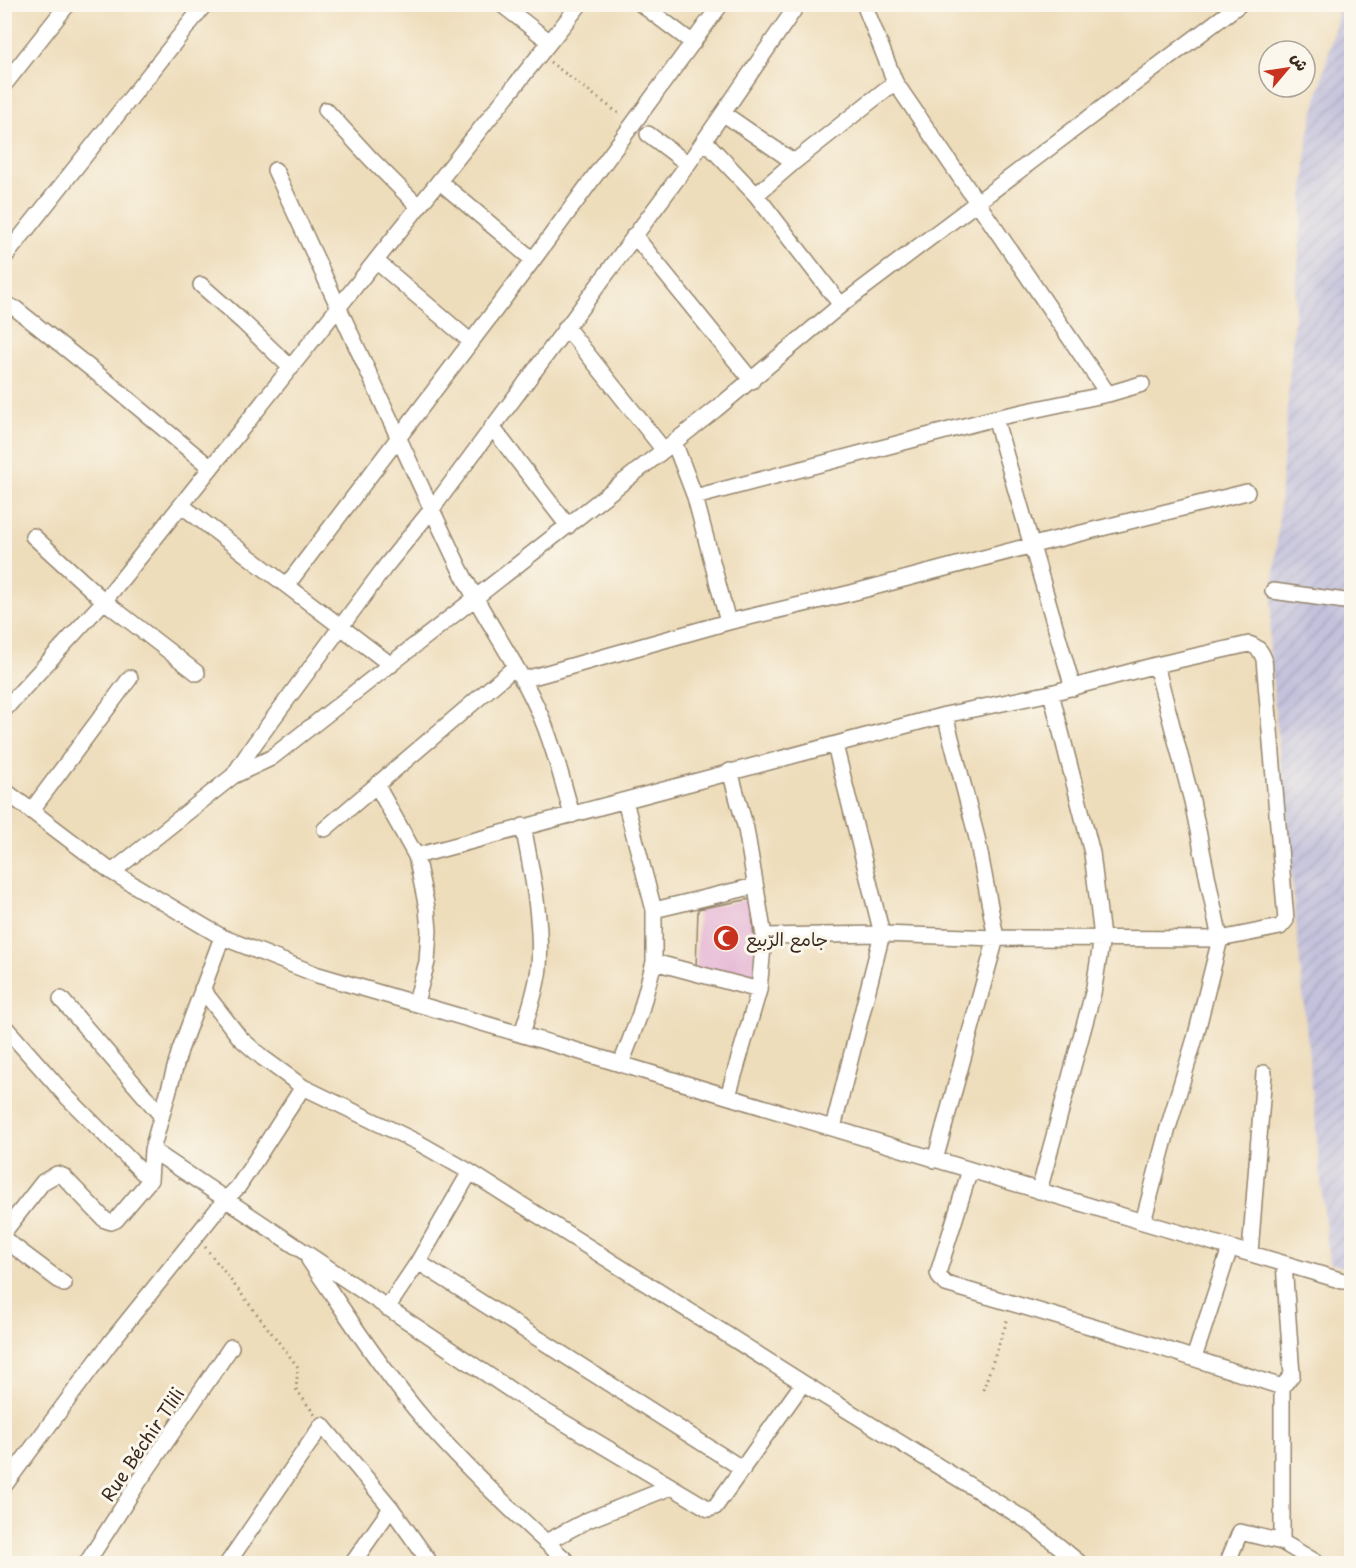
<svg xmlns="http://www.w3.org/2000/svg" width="1356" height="1568" font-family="'Playpen Sans','Playpen Sans Arabic',sans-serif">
	<defs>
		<pattern id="industrial-furrows" width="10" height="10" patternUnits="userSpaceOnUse" patternTransform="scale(1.5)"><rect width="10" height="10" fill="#c3c1db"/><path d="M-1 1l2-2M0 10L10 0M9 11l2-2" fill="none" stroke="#a8a6bc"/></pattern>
	</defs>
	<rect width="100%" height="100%" fill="#fbf7ec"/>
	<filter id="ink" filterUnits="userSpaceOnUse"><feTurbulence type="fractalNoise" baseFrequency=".0167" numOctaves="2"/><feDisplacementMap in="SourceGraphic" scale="12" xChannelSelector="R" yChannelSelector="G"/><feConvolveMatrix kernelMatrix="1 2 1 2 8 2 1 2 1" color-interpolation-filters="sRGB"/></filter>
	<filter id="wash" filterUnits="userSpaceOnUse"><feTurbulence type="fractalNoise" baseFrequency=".008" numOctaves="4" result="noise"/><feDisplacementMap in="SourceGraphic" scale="24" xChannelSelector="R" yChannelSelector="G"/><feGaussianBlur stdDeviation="1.35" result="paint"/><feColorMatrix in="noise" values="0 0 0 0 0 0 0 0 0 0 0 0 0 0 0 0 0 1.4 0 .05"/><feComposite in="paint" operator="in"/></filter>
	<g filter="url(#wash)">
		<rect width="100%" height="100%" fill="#edb"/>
		<path fill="url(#industrial-furrows)" d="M1340 5H1351V1269L1329 1263 1269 644 1308 137Z"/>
		<g id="blocks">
			<path fill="#e0a6cf" d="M751 899 757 981 696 968 698 909Z"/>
		</g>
	</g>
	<g filter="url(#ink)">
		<use href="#blocks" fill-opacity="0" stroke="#94846c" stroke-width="1.5"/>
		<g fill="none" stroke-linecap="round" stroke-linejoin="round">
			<defs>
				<path id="minor" d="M501 4 550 42
					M641 4 693 43
					M864 4 895 82 1108 394
					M4 85 68 4
					M326 110 371 159 419 207
					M724 114 794 162
					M648 134 688 164
					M704 140 756 195 841 305
					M275 170C337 302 396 435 459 567 484 619 520 666 542 719 555 750 563 783 572 815
					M439 181 533 260
					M756 195 794 162 895 82
					M634 235 752 381
					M4 258 205 4
					M376 261 470 341
					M201 285 244 323 291 368
					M4 304 16 309 104 379 211 468
					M566 327 663 449
					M995 418 1073 688
					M492 427 568 526
					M674 442 695 497 728 622
					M695 497 995 418 1108 394 1142 384
					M181 505 391 665
					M33 536 104 601 197 673
					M287 585 533 260 721 4
					M1273 591 1352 602
					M522 680 728 622 851 593 1033 545 1247 492
					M4 710 104 601 143 553 580 4
					M233 776 255 743 385 567 432 509 688 164 798 4
					M377 786 416 856 427 908 429 931 427 962 416 1002
					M4 790 112 872 222 937 318 975 571 1049 1143 1222 1343 1281
					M31 811 130 678
					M325 829 515 667
					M416 856 945 715 1051 693 1156 665 1249 644C1258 647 1261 651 1264 659L1286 920 1280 927 1220 939 996 938 882 934 764 936
					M112 872 233 776 271 758 715 410 841 305 1240 4
					M654 910 755 886
					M222 937 180 1050 152 1150 518 1395 709 1509 715 1507 803 1383
					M654 962 759 990
					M202 989 240 1038 263 1058 303 1087 419 1143 470 1172 803 1383 1029 1522 1081 1564
					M61 999 161 1115
					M4 1026 66 1096 150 1180
					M522 1034C528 1013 537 990 539 967 542 919 532 873 523 826
					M621 1064 640 1014 654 962V910L625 801
					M728 1096 759 990 764 936 746 829 730 771
					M833 1128 882 934 835 745
					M935 1160 996 938 977 838 945 715
					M970 1170 938 1273 940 1278 946 1284 1134 1339 1282 1387
					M1039 1191 1093 993 1102 938 1092 853 1051 693
					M1143 1222 1168 1128 1196 1035 1220 939 1192 801 1156 665
					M4 1232 43 1182 57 1174 63 1176 105 1220 111 1222 116 1220 150 1180 152 1150
					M4 1239 64 1284
					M1250 1253 1264 1073
					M309 1260C347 1315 383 1372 427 1423 471 1473 520 1519 570 1564
					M418 1262 743 1469
					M387 1308 418 1262 470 1172
					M1194 1358 1230 1248
					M4 1486 110 1343 225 1200 238 1187 303 1087
					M546 1542 588 1520 671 1487
					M1282 1542V1387L1292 1375 1284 1264
					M86 1564 140 1480 231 1347
					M227 1564 322 1425 391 1508 431 1564
					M352 1564 391 1508
					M1227 1564 1240 1532 1282 1542 1319 1564"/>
			</defs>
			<use href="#minor" stroke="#94846c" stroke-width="18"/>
			<path stroke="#94846c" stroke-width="3" stroke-dasharray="1.5 4.5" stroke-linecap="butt" d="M550 62 622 116
				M205 1247 298 1367 296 1389 315 1415
				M983 1390 1008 1318"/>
			<use href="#minor" stroke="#fff" stroke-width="15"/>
		</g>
	</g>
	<defs>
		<symbol id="mosque-disc" viewBox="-11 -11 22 22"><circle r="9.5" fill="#c8321e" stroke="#fbf7ec"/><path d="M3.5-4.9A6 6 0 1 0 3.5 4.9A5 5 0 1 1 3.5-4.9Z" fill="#fff"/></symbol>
	</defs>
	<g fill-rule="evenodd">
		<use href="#mosque-disc" x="711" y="923" width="30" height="30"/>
	</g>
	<g text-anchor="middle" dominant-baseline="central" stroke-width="6" stroke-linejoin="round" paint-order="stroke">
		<g font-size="18" fill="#3b2a1e" stroke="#fbf7ec" text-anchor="start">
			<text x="746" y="938">جامع الرّبيع</text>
		</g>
		<g font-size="18" fill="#3b2a1e" stroke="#fbf7ec">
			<text transform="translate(142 1444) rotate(-56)">Rue Béchir Tlili</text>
		</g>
	</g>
	<rect width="1356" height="1568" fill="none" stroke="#fbf7ec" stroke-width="24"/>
	<g transform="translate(1287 69) rotate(61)"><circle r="28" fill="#fbf7ec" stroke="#aea59a" stroke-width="1.5"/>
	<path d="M0-4.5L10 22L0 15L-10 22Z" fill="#c8321e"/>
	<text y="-9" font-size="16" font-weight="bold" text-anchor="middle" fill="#3b2a1e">ش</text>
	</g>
</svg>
